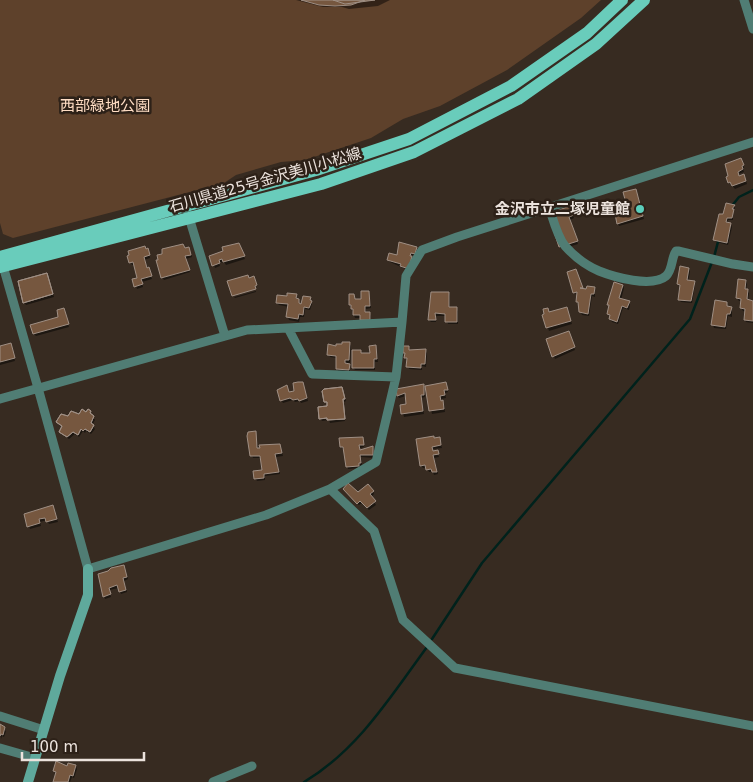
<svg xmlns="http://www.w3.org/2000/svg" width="753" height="782" font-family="'DejaVu Sans','Noto Sans JP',sans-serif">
	<rect width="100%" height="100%" fill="#372b21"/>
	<path fill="#5e412b" d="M0 0H601L581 18 507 70 440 106 403 119 371 138 305 160 281 162 236 175 224 183 13 238 3 234 0 223Z"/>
	<path fill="#0007" d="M296 0H390L378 6 349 9 342 7H323Z
		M742 162 744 168 743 169 744 172 738 174 739 177 745 178 747 184 735 189 729 182Z
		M636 193 644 219 619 226 618 223 623 209 628 208Z
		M734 206 735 208 733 211V220H728L727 224 731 225 732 227 728 245 716 242 714 239 724 216Z
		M571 210 574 218 570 220 578 244 562 249 549 215Z
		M240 247 245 259 226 265 224 262 219 263 220 266 215 268 211 257Z
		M184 248 190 252 192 257 186 259 190 272 164 280 162 277Z
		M416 248 418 251 416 256 412 255 410 271 390 262 389 260Z
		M149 252 150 258 144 260 152 279 142 282 143 287 137 289 136 286 138 278 135 265H132L129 257Z
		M689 269 690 272 688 282 694 283 695 285 692 303 681 302 679 300 680 287 678 284Z
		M577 273 583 290 594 288 595 291V297L592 296 589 316 582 315 577 301 578 295H576L575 292Z
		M48 277 54 297 26 305 24 302Z
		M746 281 747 284 746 290 749 293 748 301 753 303V323L746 322 745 320 746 312 743 311 741 308 742 301H739L737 298Z
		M623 286 624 288 621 300 629 302 630 305 629 310 623 308 618 324 612 322 610 319 611 317 608 314 610 307 608 305Z
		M256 291V292L235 298 234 297Z
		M369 292 371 308 366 309V313H369L371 316V322L361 318H355L350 305 354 295 355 300H362Z
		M449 293 450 296V308L456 309 458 311V324H448L446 316H436V322H431L429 320Z
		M296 295 300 305 310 298 312 304 310 310 305 309 304 317H300L299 322 289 320 288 317 289 307 279 305 277 303Z
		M726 303 728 308H731L732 311V317L728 316 726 329 714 328 713 325Z
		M567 308 572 324 549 331 544 316Z
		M65 312 69 327 36 336 34 334 60 318Z
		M570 335 575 350 555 359 547 340Z
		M349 343 351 346 350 363H348L350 368V372H339L337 369V358L330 357 329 354 337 347Z
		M12 347 15 361 0 365V348Z
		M376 347 378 362H375V370H355L353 367 360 351 362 355 371 354Z
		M409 348 410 350 425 351 427 353 426 367 422 366V370L409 369 404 353Z
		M446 384 448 392 445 393 446 398 441 399 444 404 445 412 432 414 426 387Z
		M423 385 425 397 421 398 424 414 404 417 401 406 407 405 406 396 399 398 398 396Z
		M304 386 308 401 301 403 300 401 295 402 293 400 283 403 281 400 289 393 296 391Z
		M343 391 346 401 344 402 345 421 330 423 329 420 322 421 320 418 329 407 328 404 325 402Z
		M68 417H93L95 420 92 425 95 429 91 434 86 431 85 433 83 431 79 437 75 434 69 439 62 434 60 432 63 427 58 422Z
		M255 432 258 449 280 445 283 456 276 457 280 474 265 476V480L257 481 256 479 263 471 261 458H253L252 455Z
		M362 439 364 447 360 448V451L372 448 374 458 361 457 362 466H359L360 468 348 469 345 449H343L341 447Z
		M439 439 442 448 432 449 433 452 437 451 439 457 434 458 438 474 434 475 433 472H429L427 467 423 468 421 465 434 440Z
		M344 490 357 494 373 491 374 494 371 497 376 505 369 510 362 503 359 505Z
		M54 510 58 522 49 524 47 520 40 522 41 526 30 529 25 515Z
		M125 570 128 579 124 581 127 592 121 594 119 588 109 590 111 597 105 599 100 575Z
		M0 726 6 731 4 737 2 736 1 739Z
		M76 766 77 769 74 778 72 777 70 782H55L56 774 54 771Z"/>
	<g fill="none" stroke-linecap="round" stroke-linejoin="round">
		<path stroke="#00221c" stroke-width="2.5" d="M731 207 739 197 753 190
			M714 257 719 238
			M432 639 482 563 690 319 712 262
			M304 782C358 750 391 696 427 647"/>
	</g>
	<path fill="#76573f" stroke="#9f8f84" d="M301 0H365L351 5 335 6 319 5Z
		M333 0H375L345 4Z
		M741 158 744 165 742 166 743 169 738 172 739 176 744 174 746 181 732 186 730 182 728 183 726 177 728 176 725 164Z
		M636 189 643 216 617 224 614 209 622 205 623 208 627 207 623 192Z
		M726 203 735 205 732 209H734L732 218H727L726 222 731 223 727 243 713 240 719 214H723Z
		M570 206 574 215 569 217 578 241 559 247 548 214Z
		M399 242 417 247 415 254 411 253 410 256H412L409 269 400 266 401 264 387 260 389 253 397 255Z
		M239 243 245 256 223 262 222 259 219 260 220 263 212 266 209 256 223 251 222 247Z
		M183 244 185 248 189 247 191 255 185 256 190 270 161 278 156 260H158L157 255 162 254V249Z
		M145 246 146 249 148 248 150 255 144 257 147 268 149 267 152 276 141 279 143 284 134 287 132 279 137 278 133 262 129 263 127 256 129 255 128 251Z
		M680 266 689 268 687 280 695 281 691 301 678 300 680 285 677 284Z
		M576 269 583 288H580L586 289 587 286 595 287 594 294H591L588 314 579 312 578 302H576L577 292 573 293 567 272Z
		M47 273 53 294 23 303 18 281Z
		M47 273 53 294 23 303 18 281Z
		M248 275 249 278 254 276 257 285 255 286 256 289 232 296 227 281Z
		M738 279 746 280 745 289H748L747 299 753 301V321L744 320 745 309 740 308 741 299 736 298Z
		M614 282 623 285 619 298 630 301 627 308 622 306 617 322 609 319 610 315 607 314 609 305H607Z
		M361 291H369L370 306H365V312H370V320H360V315H353V309H351V305H349V294H354L355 299H361Z
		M431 292H449V307H457V322H445V314L435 313 436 320H428Z
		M287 293 297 294 296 298 299 299V303L301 304 303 296 311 297 310 300 312 301 309 308 304 307 303 315 299 314 298 319 286 317 288 304 276 303 277 295 287 296Z
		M715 300 727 302V306L732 307 730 314H727L725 327 711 325Z
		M567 307 571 321 546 328 542 315 544 314 543 309 548 308 549 312Z
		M64 308 69 324 33 334 30 325 58 317 57 310Z
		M569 331 575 347 552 357 546 339Z
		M342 342H350L349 360H345V363L350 364 349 370 336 369V356L327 355 328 344 336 346V344H342Z
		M11 343 15 358 0 362V346Z
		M376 345 377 359H374V368H352V350H361V353H370L369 346Z
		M403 346H409V350L426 349 425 364H421V368L406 367 407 358H404L405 353H403Z
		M298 382H303L307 398 299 401 298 399 293 400 290 398 280 401 277 390 287 385 289 392 294 391 293 383Z
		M446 382 448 390H444L445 395 440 396 441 401 443 400 444 409 429 411 425 386Z
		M424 384V395H421L423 411 401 414 400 405 406 404 405 393 397 396 396 389Z
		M342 387 345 399H343L345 419 327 420V418L319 419 318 407 327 406V402H324L322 391 324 389Z
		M342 387 345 399H343L345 419 327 420V418L319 419 318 407 327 406V402H324L322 391 324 389Z
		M82 409 86 412 88 409 91 411 90 413 94 416 91 423 94 425 90 432 85 429 83 431 81 429 78 435 73 432 67 437 59 432 62 426 56 422 61 414 68 416 71 411 79 414Z
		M82 409 86 412 88 409 91 411 90 413 94 416 91 423 94 425 90 432 85 429 83 431 81 429 78 435 73 432 67 437 59 432 62 426 56 422 61 414 68 416 71 411 79 414Z
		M256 431 257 448H260L259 445 280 444 282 453 275 454 279 472 264 474V478L254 479 253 471 262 470 260 456H250L247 436 248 432Z
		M434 436V438L440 437 441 445 432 447 433 451 438 450 439 454 433 455 437 472H432L431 469 426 470 425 465 420 466 416 439Z
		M363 437 364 445H359L360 450 373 446V455H360L361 463H359V466L346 467 343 447H340L339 438Z
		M348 483 358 492 368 484 374 491 370 494 376 501 367 508 360 501 357 504 343 489Z
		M53 505 57 519 46 522 45 518 39 519 40 523 27 527 24 514Z
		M124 565 127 577 123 578 126 590 119 592 117 585 109 588 111 594 103 597 98 574 108 571 111 568Z
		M0 724 5 727 3 735 1 734 0 736Z
		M56 761 67 766 68 763 76 765 73 776 70 775 68 782H53L56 772 53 771Z"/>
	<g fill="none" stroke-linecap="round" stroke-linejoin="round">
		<path stroke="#507d74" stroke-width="9" d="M744 0 753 29
			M549 207C553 219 557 236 565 246 574 256 587 266 599 271 614 277 652 288 666 276 673 270 671 258 676 251H679L733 264 753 267
			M188 214 225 336
			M3 266 38 388 88 569 266 515 330 489 374 531 403 620 455 668 753 726
			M288 328 312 374 396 377 376 462 330 489
			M396 377 402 322
			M0 399 247 330 402 322 406 276 422 250 457 237 753 142
			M0 716 44 730
			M0 748 35 758
			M213 782 252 766"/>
		<path stroke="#5fa99c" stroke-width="10" d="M28 782 60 676 88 595V569"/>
		<path stroke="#69ccbb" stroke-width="12" d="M0 257 316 170 409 139 511 86 587 33 622 0
			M0 267 321 184 414 152 518 99 596 44 644 0"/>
	</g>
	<circle fill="#5bcebb" stroke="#2d2118" stroke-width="2" cx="640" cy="209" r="5"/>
	<g text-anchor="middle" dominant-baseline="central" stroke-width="5" stroke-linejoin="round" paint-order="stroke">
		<g font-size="15" fill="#ffddc4" stroke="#2d2118">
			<text x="105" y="106">西部緑地公園</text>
		</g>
		<g font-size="15" fill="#ece3dd" stroke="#2d2118">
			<text transform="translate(265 180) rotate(-16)">石川県道25号金沢美川小松線</text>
		</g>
		<g font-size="15" font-weight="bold" fill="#ece3dd" stroke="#2d2118" text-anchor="end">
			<text x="630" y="209">金沢市立二塚児童館</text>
		</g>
	</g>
	<path d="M22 752v8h122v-8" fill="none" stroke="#ece3dd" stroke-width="2.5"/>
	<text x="30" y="752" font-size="15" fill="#ece3dd" stroke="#2d2118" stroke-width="4" paint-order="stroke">100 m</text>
</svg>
